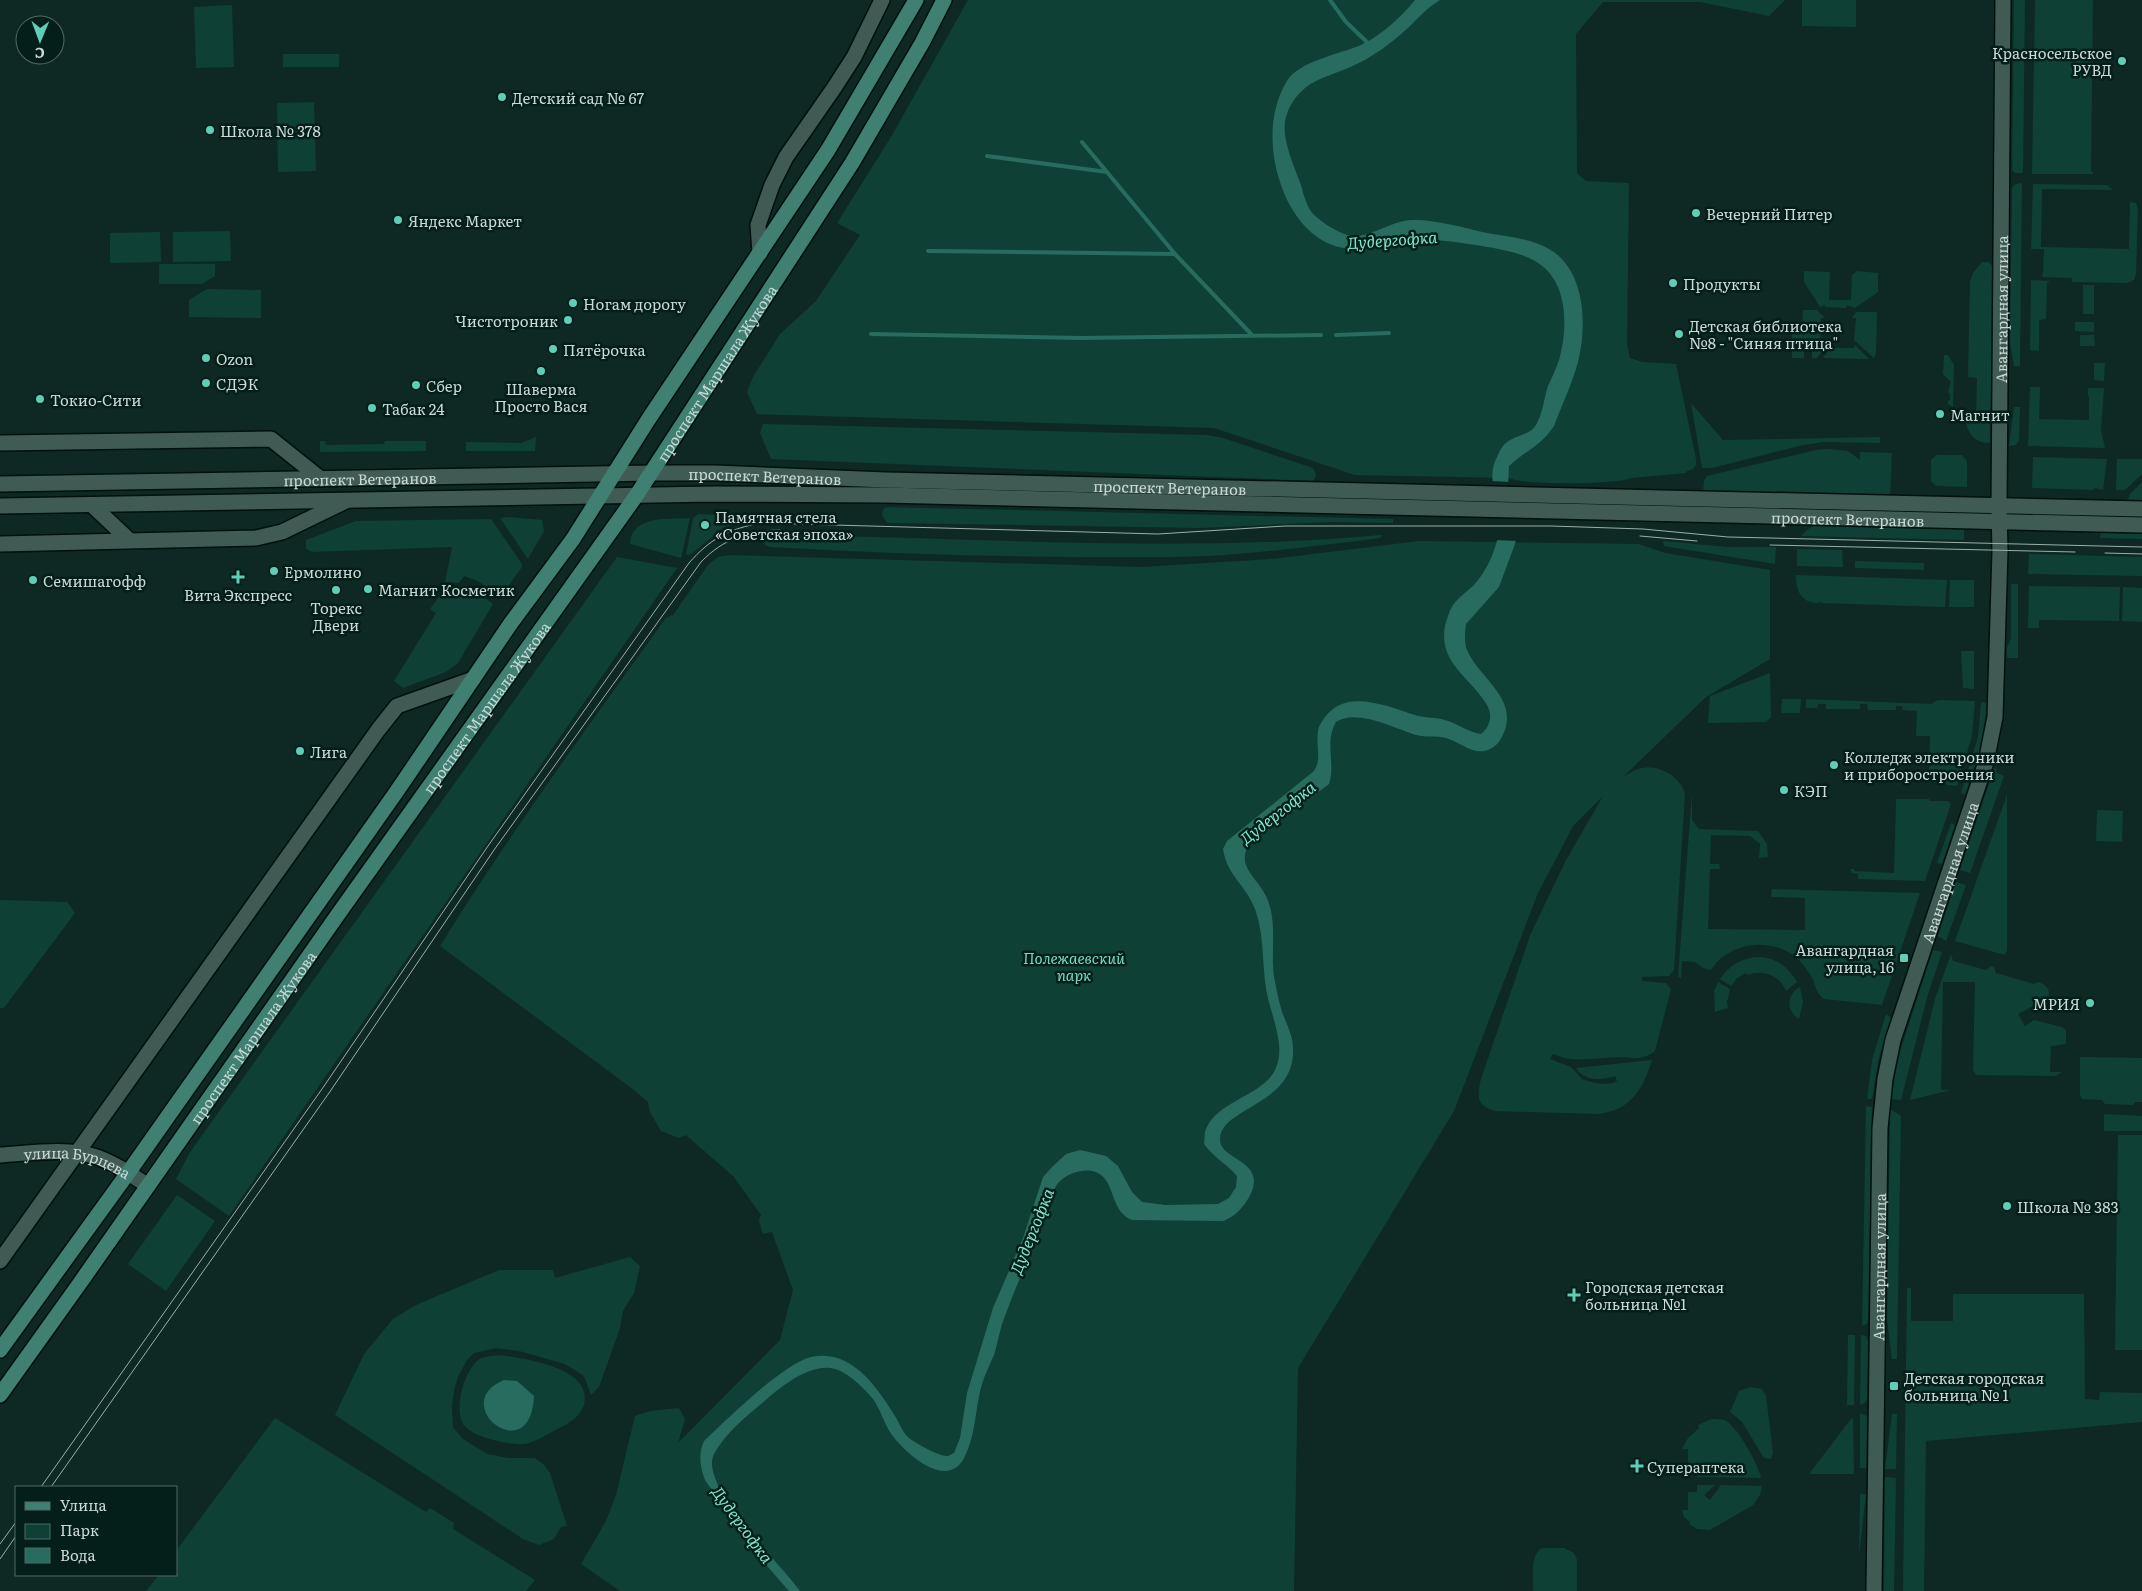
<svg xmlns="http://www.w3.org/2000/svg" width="2142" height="1591" font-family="Literata,serif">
	<rect width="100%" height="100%" fill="#0e2923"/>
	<path fill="#0e4036" d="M968 0H1785L1769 16 1700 2H1603L1576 34 1577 173 1586 181 1629 183 1627 345 1630 358 1642 362 1676 364 1696 459V465L1693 469 1687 471 1686 473 1631 478C1615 485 1522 485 1509 478L1355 475 1214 428 757 414 747 392 753 377 780 334 816 301 860 235 837 223 891 137Z
		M1802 0H1856V27L1802 26Z
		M2014 0H2025L2023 173H2015L2012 170Z
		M2035 0H2093L2091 171 2094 174H2032Z
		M232 5 234 67 196 68 194 7Z
		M283 54H339V67H283Z
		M314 102 316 171 278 172 277 103Z
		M2022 183 2020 366H2014L2010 343 2012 188 2016 184Z
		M2033 184 2107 185 2113 190 2042 189 2041 247 2129 249 2130 202 2136 203 2138 209 2136 273 2134 280 2127 283 2072 282V278L2042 277 2043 272 2044 249H2031Z
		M230 231 231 261 173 262V232Z
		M160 232 161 262 110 263V233Z
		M1982 262H1989L1993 267 1990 443C1977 443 1968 436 1966 422L1976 415 1977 378 1968 377 1970 282 1973 273Z
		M159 264H215V276L202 284H159Z
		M1804 271 1830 272 1829 300H1851L1852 275 1857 271 1878 273V292L1855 308 1847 305 1846 308 1825 307V305L1820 307 1804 282Z
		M2031 280 2050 281 2047 283 2046 319 2039 320V351L2030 350Z
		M2083 285H2094V314H2083Z
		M207 289 261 290V318L189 317V300Z
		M1803 310H1817L1825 318H1821L1820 347H1826L1817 358H1812V349H1804V358H1792V333L1802 332Z
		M1856 312H1877L1876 353 1874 358 1854 340 1856 318H1852Z
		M2075 322H2094V332L2075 331Z
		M2080 335H2094L2095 346H2080Z
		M1855 345 1869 359 1823 358 1830 348H1854Z
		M1944 355H1948L1954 365 1953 407 1948 404V401L1950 400V394L1948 392 1951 382 1943 374Z
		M2094 363H2105L2104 381 2094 380Z
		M2030 387H2040L2039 419 2089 420V397L2088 396V388H2104L2101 430 2105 448 2028 446Z
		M1691 403 1723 440 1880 437V443L1823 442 1803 445 1712 468H1702Z
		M2014 407H2020L2019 441 2016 445 2009 446Z
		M763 424 1207 435 1223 438 1313 468C1316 473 1317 476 1313 481L771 459 760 433Z
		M536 437 535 451H466V442L521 443Z
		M320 441H325L326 445 384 444 385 441H426V451L320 452Z
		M1828 449 1848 451 1860 460V452L1892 453 1890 496 1703 491 1704 481 1707 476 1816 450Z
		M1937 455H1962L1967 461V487L1936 486 1931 481V460Z
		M2033 457 2107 459 2103 490 2095 488 2093 490 2032 488Z
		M2117 459H2142V474L2125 490H2116Z
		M2142 482V501H2127L2130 494Z
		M886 507 1393 519V523L1332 522 1200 528 887 523 882 515 883 510Z
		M698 514 743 516V522L723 528 691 554 686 555 693 518Z
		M507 517 542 520 544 531 528 559 500 518Z
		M690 518 681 558 630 544C631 515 670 519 690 518Z
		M491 519 522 564V567L502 595 494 593 478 581 464 576 459 583 445 582 452 547 312 552 306 549V540L356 521Z
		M1818 524 1964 528V540L1801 536 1808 529Z
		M2101 532 2142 533V539L2100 538Z
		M784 535C983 538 1183 553 1382 535L1380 538C1323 545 1265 553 1207 556 1162 558 1117 557 1072 557 971 556 871 553 770 547L765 545 763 539 764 536Z
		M1419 541 1639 544 1665 553 1770 570V659L1706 697 1624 776C1628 774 1633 771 1638 769 1657 763 1679 775 1685 793L1674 970 1669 976 1642 977V981L1666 983 1671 989 1655 1051C1651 1055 1640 1059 1634 1058 1611 1055 1587 1062 1564 1058 1561 1057 1557 1055 1553 1054L1550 1059 1571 1067 1582 1079 1591 1082 1602 1084 1613 1083 1617 1081 1615 1076C1603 1080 1584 1082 1576 1068L1652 1060C1643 1090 1629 1112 1596 1114L1495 1111C1476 1105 1477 1097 1481 1079L1531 933 1566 860 1603 796 1573 826 1538 893 1454 1111 1298 1368 1294 1591H620L581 1564 606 1521 616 1495 635 1416 650 1411 679 1408 685 1419 678 1443 780 1340 793 1290 772 1232 763 1234 759 1221 761 1215 734 1177 686 1135 679 1138 661 1131 650 1112 648 1102 634 1090 440 946C510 833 588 726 666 618L673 615 708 565 718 557 730 555 1142 567 1272 559Z
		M1663 541 1728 547H1776L1775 564 1664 546Z
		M1797 549 1842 550 1843 567 1797 566Z
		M2029 554 2142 557V576L2028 574Z
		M617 557 677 568 229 1216 176 1179 190 1152Z
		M1855 561 1924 563V570L1855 568Z
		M1796 575 1947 580 1945 607 1821 603V601L1819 603C1801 603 1796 591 1796 575Z
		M1950 580H1974V607H1949Z
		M2011 584H2018V658H2007V648L2011 638Z
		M444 585 461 587 466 585 493 604 458 663 446 672 403 688 394 681 436 613 430 609 441 594Z
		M2029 586 2120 587 2119 621 2039 620V628H2028Z
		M2123 587 2142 588V622L2122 621Z
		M1961 651H1974V689L1963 688Z
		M1770 673 1771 717 1766 722 1708 723 1710 696Z
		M1782 699H1801L1800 713H1781Z
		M1806 699 1932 704 1935 701 1940 700 1975 701 1972 736 1957 786 1929 782 1930 736H1916L1917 711 1903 710 1902 706H1896V710H1868L1867 704H1860V709H1826V704H1818L1817 708H1806Z
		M1981 702 1987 703 1982 744 1965 795 1961 793 1978 737Z
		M1995 766 1997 773 2004 776 1970 873 1960 870Z
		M1692 793V820L1699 829 1758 831 1767 844 1768 857 1759 858 1760 844 1750 836 1711 835 1710 864H1719L1720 869H1710L1708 929 1805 930V898L1771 897 1772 889 1920 893 1882 1005 1824 999C1815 993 1816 984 1811 976 1808 970 1803 965 1799 960 1774 936 1729 941 1711 970L1703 968 1695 962 1682 961 1681 978 1678 977Z
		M2007 795V950L2005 955 1955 941Z
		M1896 799H1929L1930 801H1948L1951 804 1925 881 1858 879V874L1852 873 1850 869H1854V871L1894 873Z
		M2097 810 2123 811 2122 842 2096 841Z
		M1951 823 1955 825 1942 864 1937 863Z
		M1956 882 1966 885 1946 941 1938 936Z
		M0 900 67 902 75 913 4 1008H0Z
		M1933 950 1942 952 1928 994 1901 1100 1891 1099 1898 1058Z
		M1951 954 1953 961 1986 970 1991 966 1994 967 1996 973 2034 984 2038 982C2046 984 2051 990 2048 998L2018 1014 2025 1026 2034 1020 2062 1027 2066 1030V1044L2051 1046 2050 1072H2062L2056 1076 1976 1075 1973 1070 1975 982H1943L1941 1090H1951L1910 1100 1935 999Z
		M1760 957C1777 958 1789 968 1797 982L1786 991C1780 976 1763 969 1748 975L1746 973 1737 978 1731 986 1720 979C1729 965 1743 957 1760 957Z
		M1718 982 1730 989 1727 1002 1728 1008 1715 1012 1714 991Z
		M1800 987 1803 1002 1799 1019C1786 1010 1786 995 1800 987Z
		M1886 1014 1891 1018 1878 1061 1872 1099H1867L1872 1060Z
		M2080 1057 2142 1058V1102H2135L2133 1105 2105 1104 2102 1100 2082 1099 2080 1095Z
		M1866 1106 1872 1107 1868 1319 1867 1324 1862 1326Z
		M1890 1109 1901 1116 1897 1359H1892L1887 1320Z
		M2104 1114 2142 1116V1131H2104Z
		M2118 1135H2142V1350H2115Z
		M177 1195 215 1221 166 1291 128 1264Z
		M630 1257 640 1266 634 1293 623 1311 620 1328 599 1387 591 1395 584 1376 565 1364 519 1351 496 1348 474 1353 467 1360 458 1377 454 1390 452 1407 453 1427 463 1439 487 1454 508 1458H535L544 1465 550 1473 567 1526 561 1527 554 1539 539 1545 523 1539 335 1415 364 1354 393 1319 416 1305 499 1270H553L555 1278Z
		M1907 1288H1911V1321H1953V1294H2084L2085 1399 2099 1400 2100 1392 2142 1393V1422L1926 1441 1924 1591H1903Z
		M1848 1335H1855L1854 1405H1847Z
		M1861 1335 1866 1336 1868 1341 1867 1399 1865 1403 1860 1405Z
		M499 1355C522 1358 585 1366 585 1398 584 1417 567 1424 552 1432 544 1436 533 1443 524 1444 509 1445 468 1437 462 1422 455 1405 464 1373 477 1361 483 1356 492 1356 499 1355Z
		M1751 1387 1762 1389 1766 1396 1773 1453 1771 1459 1764 1458 1742 1422 1730 1412 1739 1391Z
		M1860 1413 1867 1416 1866 1468H1860Z
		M1892 1414H1897L1896 1469H1885Z
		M275 1418 426 1512 430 1508 454 1523 453 1529 535 1580 526 1591H146L159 1575H176V1551Z
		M1853 1418 1854 1474H1809L1851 1419Z
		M1712 1419C1716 1419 1721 1419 1724 1420 1736 1424 1759 1465 1761 1478L1697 1477V1467H1688V1449H1682L1688 1438 1699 1428 1698 1425Z
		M1885 1477 1896 1478 1894 1591H1884Z
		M1697 1485H1715L1704 1495 1710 1500 1721 1485 1762 1486 1760 1495 1753 1505 1710 1530 1697 1529 1689 1524 1690 1522 1684 1517 1682 1510H1688V1492H1697Z
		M1860 1494H1866L1859 1556Z
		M1542 1548H1564L1574 1553 1577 1560V1591H1533C1534 1578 1529 1555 1542 1548Z"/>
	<path fill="#276c5f" d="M1415 0H1440C1428 7 1419 17 1409 27 1398 37 1386 47 1373 55 1356 66 1337 72 1318 80 1298 89 1282 111 1285 134 1287 151 1295 169 1301 185 1303 193 1306 203 1310 210 1318 221 1338 233 1351 236 1367 239 1393 220 1412 220 1434 219 1465 228 1487 233 1506 236 1532 239 1549 249 1586 270 1587 326 1578 362 1572 384 1562 405 1554 426 1540 447 1526 450 1509 466L1508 489 1517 534 1515 544 1499 587 1466 624C1465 632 1464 643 1467 650 1478 677 1516 696 1505 730 1502 737 1499 744 1492 748 1475 758 1463 743 1446 738 1436 735 1426 738 1416 735 1395 728 1355 708 1336 722 1324 742 1336 764 1329 784L1249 844C1236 866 1256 876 1266 896 1279 923 1269 954 1275 982 1277 992 1279 1002 1282 1012 1286 1023 1293 1035 1293 1048 1296 1106 1219 1107 1220 1140 1220 1161 1271 1160 1248 1199 1242 1209 1234 1217 1223 1221L1132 1220C1108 1211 1117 1176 1092 1171 1080 1169 1063 1175 1056 1186 1048 1198 1047 1215 1041 1228 1029 1257 1016 1286 1005 1316 1000 1328 998 1342 994 1355 990 1364 985 1374 982 1384 975 1408 976 1436 964 1458 947 1491 905 1453 892 1435 884 1424 881 1410 873 1399 864 1388 845 1369 830 1368 808 1366 783 1385 767 1399 749 1414 725 1433 714 1454 698 1486 782 1565 800 1591H789L752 1549 705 1480C700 1467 698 1454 704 1441 727 1419 783 1364 811 1357 851 1348 877 1387 895 1416 899 1422 902 1431 907 1436 911 1441 940 1457 947 1456 949 1456 951 1454 954 1453L960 1438 967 1393 993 1308 1023 1238 1043 1177 1053 1166 1066 1154 1080 1150 1106 1156 1118 1166 1132 1192 1142 1202 1165 1205 1218 1204 1229 1198 1236 1187 1237 1176C1227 1164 1213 1157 1204 1144 1205 1140 1204 1133 1206 1129 1217 1101 1262 1096 1275 1070 1279 1062 1280 1053 1279 1044 1277 1025 1269 1007 1266 988 1262 962 1264 933 1255 909 1246 885 1227 876 1223 849L1227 841 1314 771C1324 756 1312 738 1321 723 1342 686 1384 705 1415 715 1424 718 1432 717 1441 719 1456 722 1467 732 1481 734 1490 727 1493 716 1487 705 1471 678 1438 663 1445 626 1447 619 1449 611 1453 605 1458 598 1466 592 1473 586 1487 571 1495 552 1499 532 1503 508 1484 480 1497 457 1499 452 1502 446 1506 443 1516 434 1531 436 1537 423 1543 412 1544 398 1548 386 1552 377 1556 369 1559 360 1568 328 1569 280 1535 261 1519 252 1499 249 1482 246 1457 242 1430 238 1405 240 1398 240 1391 244 1384 245 1369 248 1350 251 1335 246 1307 237 1288 208 1280 182 1269 149 1269 110 1287 81 1299 61 1340 54 1361 45 1382 35 1400 18 1415 0Z
		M504 1380 517 1381 534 1396C531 1471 446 1404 504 1380Z"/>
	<path fill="#0e2923" d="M1491 481 1511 482 1512 499 1518 516V541L1494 540 1497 529V517L1493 504Z"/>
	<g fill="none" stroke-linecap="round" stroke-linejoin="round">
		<path stroke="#276c5f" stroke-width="4" d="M1330 0 1346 22 1370 45
			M1082 142 1175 254 1252 335
			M987 156 1107 172
			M928 251 1175 254
			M871 334 1080 338 1321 335
			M1336 335 1389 333"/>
		<defs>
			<g id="minor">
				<path d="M760 253 758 225 772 185 786 157 834 88 854 57 882 0"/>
				<path d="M0 443 271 439 321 479"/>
				<path d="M92 505 129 540"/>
				<path d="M0 544 256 538 282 532 346 501"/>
				<path id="s1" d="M0 1155C31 1153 68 1147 97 1157 116 1164 132 1175 148 1186"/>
				<path d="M0 1261 378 730 397 706 473 679"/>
				<path id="s2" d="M1874 1591 1880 1128 1885 1079 1893 1040 1986 762 1995 717 2000 551 1999 507 2003 0"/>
			</g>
			<g id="secondary">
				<path id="s3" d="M0 484 652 473H715L886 480 2142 509"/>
				<path id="s4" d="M0 506 714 494 885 495 2142 525"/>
			</g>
			<g id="primary">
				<path d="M0 1350 128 1173 397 791 511 623 573 539 648 420 828 150 916 0"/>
				<path id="s5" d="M0 1395 80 1283 339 913 636 496 852 163 922 43 944 0"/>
			</g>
		</defs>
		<use href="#minor" stroke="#00110c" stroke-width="18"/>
		<use href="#secondary" stroke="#00110c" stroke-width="18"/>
		<use href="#primary" stroke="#00110c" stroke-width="18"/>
		<use href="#minor" stroke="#405b54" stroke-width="15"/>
		<use href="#secondary" stroke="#405b54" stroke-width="15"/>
		<use href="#primary" stroke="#3f8073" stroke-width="15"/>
		<path stroke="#9caeaa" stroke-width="1" d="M1640 536 1697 541
			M1770 545 2075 552
			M2105 553 2142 554
			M41 1487 322 1089 488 846 689 563C711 538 729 529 761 523L1158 534 1285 526H1551L1643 529 1728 537 2142 547
			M51 1487 329 1093 494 850 701 562C723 539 749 530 780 530
			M0 1544 16 1522
			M0 1559 16 1536"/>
	</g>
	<g fill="#5eceb7" stroke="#041f1a" stroke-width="2">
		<circle cx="2122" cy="61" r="5"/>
		<circle cx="502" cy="97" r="5"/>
		<circle cx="210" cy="130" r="5"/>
		<circle cx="1696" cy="213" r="5"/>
		<circle cx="398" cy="220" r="5"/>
		<circle cx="1673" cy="283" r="5"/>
		<circle cx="573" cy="303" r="5"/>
		<circle cx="568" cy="320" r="5"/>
		<circle cx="1679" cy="334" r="5"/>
		<circle cx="553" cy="349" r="5"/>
		<circle cx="206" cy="358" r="5"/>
		<circle cx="541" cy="371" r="5"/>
		<circle cx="206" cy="383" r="5"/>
		<circle cx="416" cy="385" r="5"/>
		<circle cx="40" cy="399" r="5"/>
		<circle cx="372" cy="408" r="5"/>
		<circle cx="1940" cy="414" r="5"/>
		<circle cx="705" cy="525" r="5"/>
		<circle cx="274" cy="571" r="5"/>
		<path d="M235.5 569.5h5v5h5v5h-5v5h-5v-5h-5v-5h5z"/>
		<circle cx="33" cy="580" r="5"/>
		<circle cx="368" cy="589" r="5"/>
		<circle cx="336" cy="590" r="5"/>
		<circle cx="300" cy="751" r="5"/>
		<circle cx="1834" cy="765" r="5"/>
		<circle cx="1784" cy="790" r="5"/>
		<rect x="1899" y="953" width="10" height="10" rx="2.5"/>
		<circle cx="2090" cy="1003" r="5"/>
		<circle cx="2007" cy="1206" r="5"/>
		<path d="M1571.5 1287.5h5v5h5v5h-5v5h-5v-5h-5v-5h5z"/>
		<rect x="1889" y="1381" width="10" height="10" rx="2.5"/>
		<path d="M1634.5 1458.5h5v5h5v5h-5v5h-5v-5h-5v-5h5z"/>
	</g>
	<g text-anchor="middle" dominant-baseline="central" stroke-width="5" stroke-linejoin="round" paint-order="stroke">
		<g font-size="15" fill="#cad9d5" stroke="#041f1a" text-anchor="start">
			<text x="2112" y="52" text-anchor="end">Красносельское<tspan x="2112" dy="17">РУВД</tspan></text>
			<text x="512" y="97">Детский сад № 67</text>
			<text x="220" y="130">Школа № 378</text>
			<text x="1706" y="213">Вечерний Питер</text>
			<text x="408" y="220">Яндекс Маркет</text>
			<text x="1683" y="283">Продукты</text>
			<text x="583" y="303">Ногам дорогу</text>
			<text x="558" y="320" text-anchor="end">Чистотроник</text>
			<text x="1689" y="325">Детская библиотека<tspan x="1689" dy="17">№8 - "Синяя птица"</tspan></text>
			<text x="563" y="349">Пятёрочка</text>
			<text x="216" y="358">Ozon</text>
			<text x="216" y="383">СДЭК</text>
			<text x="426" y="385">Сбер</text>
			<text x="541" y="388" text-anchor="middle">Шаверма<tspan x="541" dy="17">Просто Вася</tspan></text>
			<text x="50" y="399">Токио-Сити</text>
			<text x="382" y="408">Табак 24</text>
			<text x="1950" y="414">Магнит</text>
			<text x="715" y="516">Памятная стела<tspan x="715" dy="17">«Советская эпоха»</tspan></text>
			<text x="284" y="571">Ермолино</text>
			<text x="43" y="580">Семишагофф</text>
			<text x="378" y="589">Магнит Косметик</text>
			<text x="238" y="594" text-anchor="middle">Вита Экспресс</text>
			<text x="336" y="607" text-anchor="middle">Торекс<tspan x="336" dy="17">Двери</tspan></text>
			<text x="310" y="751">Лига</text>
			<text x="1844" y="756">Колледж электроники<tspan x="1844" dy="17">и приборостроения</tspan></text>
			<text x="1794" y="790">КЭП</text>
			<text x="1894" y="949" text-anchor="end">Авангардная<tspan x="1894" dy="17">улица, 16</tspan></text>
			<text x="2080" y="1003" text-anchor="end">МРИЯ</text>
			<text x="2017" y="1206">Школа № 383</text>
			<text x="1585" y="1286">Городская детская<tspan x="1585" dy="17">больница №1</tspan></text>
			<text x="1904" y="1377">Детская городская<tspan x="1904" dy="17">больница № 1</tspan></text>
			<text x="1647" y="1466">Супераптека</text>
		</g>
		<g font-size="15" fill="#cad9d5" stroke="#041f1a">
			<text stroke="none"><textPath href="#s2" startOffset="1299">Авангардная улица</textPath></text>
			<text stroke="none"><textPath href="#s5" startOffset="1248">проспект Маршала Жукова</textPath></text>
			<text stroke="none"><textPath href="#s3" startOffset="765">проспект Ветеранов</textPath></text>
			<text stroke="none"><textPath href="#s3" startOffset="360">проспект Ветеранов</textPath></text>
			<text stroke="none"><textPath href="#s3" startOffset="1170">проспект Ветеранов</textPath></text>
			<text stroke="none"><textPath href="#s4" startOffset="1848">проспект Ветеранов</textPath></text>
			<text stroke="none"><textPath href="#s5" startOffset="842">проспект Маршала Жукова</textPath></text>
			<text stroke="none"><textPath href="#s2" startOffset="729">Авангардная улица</textPath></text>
			<text stroke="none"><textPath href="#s5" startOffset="438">проспект Маршала Жукова</textPath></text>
			<text stroke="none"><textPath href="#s1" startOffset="79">улица Бурцева</textPath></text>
			<text stroke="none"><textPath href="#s2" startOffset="324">Авангардная улица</textPath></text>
		</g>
		<g font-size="15" font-style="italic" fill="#73dac4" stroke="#041f1a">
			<text x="1074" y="957">Полежаевский<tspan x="1074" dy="17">парк</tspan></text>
		</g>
		<g font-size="16" font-style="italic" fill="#7fe6d0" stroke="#041f1a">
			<text transform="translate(1392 239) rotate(-4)">Дудергофка</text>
			<text transform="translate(1277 812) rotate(-38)">Дудергофка</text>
			<text transform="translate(1031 1231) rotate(-68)">Дудергофка</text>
			<text transform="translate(743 1524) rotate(54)">Дудергофка</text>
		</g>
	</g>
	<rect x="15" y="1486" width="162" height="90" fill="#041f1a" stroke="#536965"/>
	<rect x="25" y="1502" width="25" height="8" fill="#3f8073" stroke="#536965"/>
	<text x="60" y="1511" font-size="15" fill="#cad9d5">Улица</text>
	<rect x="25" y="1524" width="25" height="15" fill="#0e4036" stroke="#536965"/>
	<text x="60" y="1536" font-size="15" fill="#cad9d5">Парк</text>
	<rect x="25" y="1548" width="25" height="15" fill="#276c5f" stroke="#536965"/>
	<text x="60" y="1561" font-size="15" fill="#cad9d5">Вода</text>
	<g transform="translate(40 40) rotate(181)"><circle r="24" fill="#041f1a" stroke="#536965"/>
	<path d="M0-4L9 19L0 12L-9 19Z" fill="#5eceb7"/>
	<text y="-8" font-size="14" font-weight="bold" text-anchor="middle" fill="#cad9d5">С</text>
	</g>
</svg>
